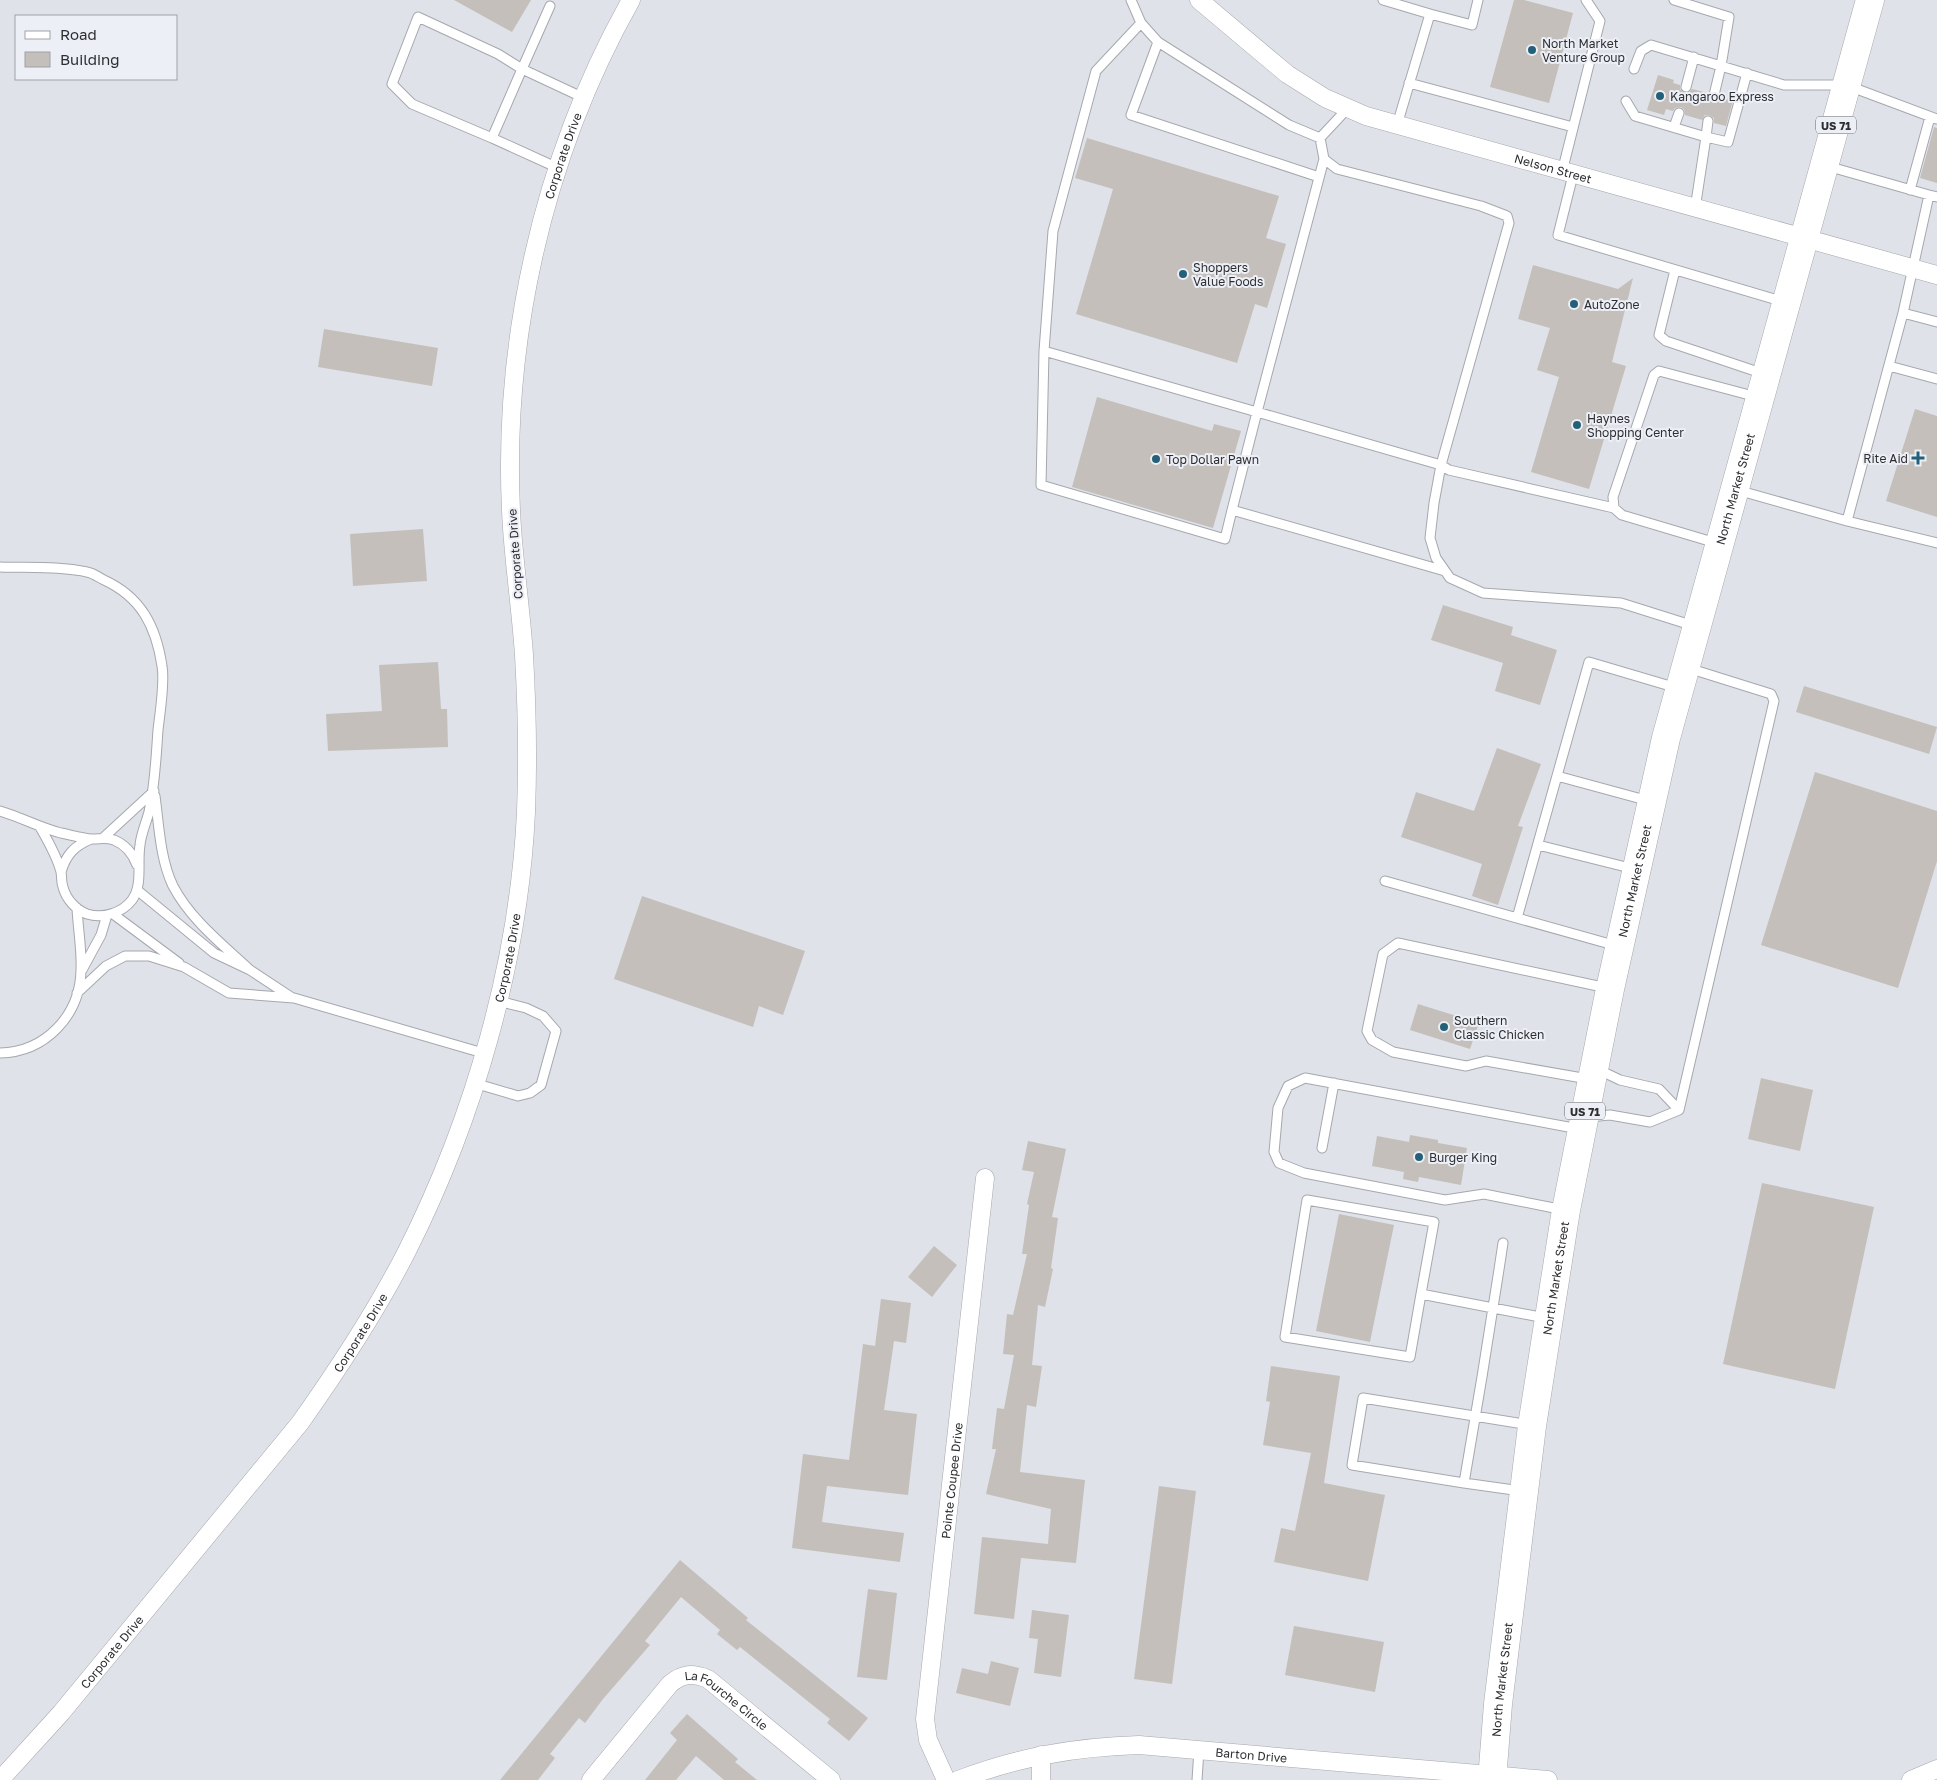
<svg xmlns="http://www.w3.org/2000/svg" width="1937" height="1780" font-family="'Golos Text',sans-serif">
	<rect width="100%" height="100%" fill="#dfe2e9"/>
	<path fill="#c4bfba" d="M454 0H531L512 32Z
		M1514 0H1524L1573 13 1549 103 1490 87Z
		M1658 75 1674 80 1673 83 1680 85V89L1684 93H1688L1692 89 1708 93V97L1712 101H1716L1720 97 1733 100 1726 126 1714 123V118L1709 115H1705L1702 120 1685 115 1684 109 1681 107 1675 108 1673 111 1666 109 1664 115 1647 110Z
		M1934 127 1937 128V183L1920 178Z
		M1087 138 1279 196 1266 238 1286 244 1267 308 1255 304 1237 363 1076 314 1113 189 1075 178Z
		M1533 265 1618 289 1633 278 1612 362 1626 366 1589 489 1531 472 1559 377 1537 370 1550 328 1518 319Z
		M324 329 438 348 432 386 318 367Z
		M1097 397 1212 431 1214 424 1241 431 1213 528 1072 487Z
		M1915 409 1937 416V517L1886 501Z
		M423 529 427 581 353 586 350 534Z
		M1443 605 1513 627 1511 635 1557 650 1540 705 1495 691 1503 663 1431 640Z
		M438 662 441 709H447L448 747 328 751 326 714 382 711 379 665Z
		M1804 686 1937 727 1929 754 1796 712Z
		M1497 748 1541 764 1518 826 1523 827 1498 905 1472 896 1482 864 1401 837 1416 792 1474 811Z
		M1815 772 1937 811V861L1898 988 1761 945Z
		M642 896 805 951 783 1015 759 1006 753 1027 614 979Z
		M1418 1004 1479 1023 1470 1049 1410 1030Z
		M1761 1078 1813 1090 1800 1151 1748 1139Z
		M1410 1135 1438 1140V1143L1467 1148 1461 1185 1419 1177 1418 1182 1403 1179 1404 1172 1372 1166 1377 1136 1409 1142Z
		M1028 1141 1066 1149 1052 1217 1058 1218 1051 1268 1053 1269 1045 1307 1038 1305 1032 1365 1042 1366 1036 1407 1027 1405 1020 1472 1085 1480 1076 1563 1021 1558 1014 1619 974 1614 982 1537 1048 1544 1051 1509 986 1494 996 1449H992L997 1408 1004 1409 1014 1355 1003 1354 1007 1314 1013 1315 1027 1254H1022L1029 1205 1027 1204 1034 1172 1022 1170Z
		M1762 1183 1874 1207 1835 1389 1723 1364Z
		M1339 1214 1394 1225 1370 1342 1316 1331Z
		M934 1246 957 1265 932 1297 908 1277Z
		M881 1299 911 1303 906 1343 894 1341 884 1410 917 1414 908 1495 827 1486 822 1522 904 1533 900 1562 792 1548 803 1454 849 1460 863 1344 875 1346Z
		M1271 1366 1340 1376 1324 1483 1385 1495 1368 1581 1274 1562 1281 1528 1295 1531 1311 1453 1263 1445 1270 1402 1266 1401Z
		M1159 1486 1196 1491 1172 1684 1134 1679Z
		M680 1560 748 1618 746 1620 868 1718 849 1741 827 1723 830 1719 740 1647 737 1650 717 1634 720 1630 681 1597 645 1641 650 1645 603 1699 585 1723 579 1718 550 1754 555 1758 538 1780H500Z
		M868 1589 897 1593 887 1680 857 1677Z
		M1032 1610 1069 1615 1061 1677 1034 1673 1038 1639 1029 1638Z
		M1294 1626 1384 1642 1375 1692 1285 1675Z
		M991 1661 1019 1668 1010 1706 956 1693 962 1668 988 1674Z
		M687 1714 738 1759 735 1762 757 1780H724L696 1756 676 1780H645L677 1740 670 1733Z"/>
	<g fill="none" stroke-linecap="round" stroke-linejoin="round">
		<defs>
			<path id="lane" d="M1131 0 1141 23 1158 42 1289 125 1320 138 1348 108
				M1383 0 1430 14 1397 125
				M1674 0 1729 17 1721 66 1714 95
				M1430 14 1472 25 1478 0
				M1158 42 1131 115 1319 177
				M1634 69 1641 51 1651 45 1784 85H1846L1937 119
				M1409 83 1573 127
				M1686 87 1694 57
				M1626 101 1635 116 1706 137 1708 121
				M1674 127 1679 113
				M492 138 412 104 392 84 418 17 498 54 522 69 550 6
				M1320 138 1324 159 1337 169 1481 206 1507 216 1509 223 1441 465 1449 470 1614 508
				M1324 159 1257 412 1441 465 1434 503 1430 538 1436 558 1450 578 1483 593 1621 603 1694 626
				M1827 166 1929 195
				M558 168 492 138 522 69 584 98
				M1562 172 1600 21 1586 0
				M1573 175 1558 235 1784 302
				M1910 190 1930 117
				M1937 197 1929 195 1903 313 1937 322
				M1695 209 1706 137 1728 142 1747 73
				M1675 270 1659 335 1666 341 1764 374
				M1044 351 1053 231 1096 71 1141 23
				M1889 366 1937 379
				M1737 490 1847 521 1903 313
				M1232 510 1225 539 1041 485 1044 351 1257 412 1232 510 1445 571
				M1847 521 1937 543
				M1716 543 1622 515 1614 508 1613 497 1654 375 1659 371 1757 397
				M0 567C28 568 59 566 87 572 93 573 98 577 104 580 141 597 156 626 162 666 165 683 160 712 158 730 156 758 155 785 149 812 146 823 141 834 140 845 137 863 143 885 132 900 122 913 103 919 87 914 76 910 66 899 63 887 61 882 62 877 61 872 57 856 48 841 40 827
				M1557 776 1649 801
				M155 796C159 825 160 859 173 886 190 919 223 945 250 970
				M0 811C21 817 40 828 61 833 71 835 82 838 92 839 100 839 106 837 114 840 126 845 133 854 137 865
				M103 838 154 791
				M1538 845 1634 869
				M61 872C66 855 74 846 91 839
				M1385 881 1617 946
				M137 890 214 953 250 970 291 997
				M113 914 179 963
				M1517 918 1589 662 1677 688
				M82 970 101 935 107 915
				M77 993 106 966 125 956H149L184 967 229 993 294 998 483 1053
				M0 1053C45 1052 80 1016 81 970 82 950 78 929 77 908
				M1597 1069 1620 1080 1659 1089 1679 1110
				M1588 1079 1486 1061 1466 1066 1393 1052 1372 1040 1367 1031 1383 954 1398 943 1607 988
				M474 1083 518 1096 530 1093 541 1085 556 1031 543 1016 526 1008 498 1001
				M1679 1110 1774 701 1771 694 1688 668
				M1588 1117 1610 1115 1650 1122 1679 1110
				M1322 1148 1334 1083
				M1564 1210 1484 1194 1445 1200 1304 1173 1279 1163 1274 1152 1278 1108 1288 1086 1305 1078 1579 1129
				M1503 1243C1491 1323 1478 1403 1464 1483L1352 1465 1363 1398 1530 1425
				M1421 1294 1434 1222 1307 1200 1285 1337 1410 1357 1421 1294 1545 1318
				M1464 1483 1521 1491
				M1197 1780 1199 1750"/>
			<g id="street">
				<path id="s1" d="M1199 0 1287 74 1325 98 1366 116 1937 275"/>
				<path d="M1041 1755V1780"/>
				<path id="s2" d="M0 1780 61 1713 300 1423C339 1368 376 1312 407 1251 474 1118 519 962 526 812 528 760 527 707 524 655 521 612 515 570 512 528 500 347 542 158 631 0"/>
				<path id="s3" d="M591 1780 670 1684C683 1673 693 1673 708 1679L831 1780"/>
				<path id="s4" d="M946 1780 928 1740 925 1719 985 1178"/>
				<path id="s5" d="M958 1780C1018 1757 1075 1747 1139 1745L1548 1780"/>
				<path d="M1911 1780 1937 1769"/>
			</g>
			<g id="primary">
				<path id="s6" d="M1492 1780 1498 1704 1532 1426 1566 1210 1610 989 1666 738 1870 0"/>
			</g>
		</defs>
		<use href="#lane" stroke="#a5a8ae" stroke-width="11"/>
		<use href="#street" stroke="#a5a8ae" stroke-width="19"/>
		<use href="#primary" stroke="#a5a8ae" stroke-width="29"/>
		<use href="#lane" stroke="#fff" stroke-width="9"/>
		<use href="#street" stroke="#fff" stroke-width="18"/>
		<use href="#primary" stroke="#fff" stroke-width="28"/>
	</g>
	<g fill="#246178" stroke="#eceff6" stroke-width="2">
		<circle cx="1532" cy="50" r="5"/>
		<circle cx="1660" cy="96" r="5"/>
		<circle cx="1183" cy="274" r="5"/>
		<circle cx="1574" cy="304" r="5"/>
		<circle cx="1577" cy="425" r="5"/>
		<path d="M1915.5 450.5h5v5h5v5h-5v5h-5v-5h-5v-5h5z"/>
		<circle cx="1156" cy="459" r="5"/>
		<circle cx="1444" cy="1027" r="5"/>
		<circle cx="1419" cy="1157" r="5"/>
	</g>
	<g text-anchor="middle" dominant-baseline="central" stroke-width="4" stroke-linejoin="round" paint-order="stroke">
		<g fill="#eceff6" stroke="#66686c" stroke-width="1">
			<rect x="1816" y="116.5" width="40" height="17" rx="4"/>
			<rect x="1565" y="1102.5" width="40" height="17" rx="4"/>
		</g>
		<g font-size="11" font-weight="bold" fill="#2d2e31">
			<text x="1836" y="125">US 71</text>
			<text x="1585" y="1111">US 71</text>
		</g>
		<g font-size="12" fill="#2d2e31" stroke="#eceff6" text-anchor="start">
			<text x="1542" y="43">North Market<tspan x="1542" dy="14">Venture Group</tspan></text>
			<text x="1670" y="96">Kangaroo Express</text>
			<text x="1193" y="267">Shoppers<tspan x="1193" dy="14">Value Foods</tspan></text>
			<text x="1584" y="304">AutoZone</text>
			<text x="1587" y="418">Haynes<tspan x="1587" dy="14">Shopping Center</tspan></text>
			<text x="1908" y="458" text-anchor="end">Rite Aid</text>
			<text x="1166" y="459">Top Dollar Pawn</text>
			<text x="1454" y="1020">Southern<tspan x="1454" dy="14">Classic Chicken</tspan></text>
			<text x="1429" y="1157">Burger King</text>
		</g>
		<g font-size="12" fill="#2d2e31" stroke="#eceff6">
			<text stroke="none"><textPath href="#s2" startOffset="1790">Corporate Drive</textPath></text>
			<text stroke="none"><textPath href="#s1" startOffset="399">Nelson Street</textPath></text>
			<text stroke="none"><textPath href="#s6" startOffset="1316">North Market Street</textPath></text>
			<text transform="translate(515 554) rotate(-94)">Corporate Drive</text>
			<text stroke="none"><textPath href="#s6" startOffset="911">North Market Street</textPath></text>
			<text stroke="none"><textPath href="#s2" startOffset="980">Corporate Drive</textPath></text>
			<text stroke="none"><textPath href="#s6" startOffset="506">North Market Street</textPath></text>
			<text stroke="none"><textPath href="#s2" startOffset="575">Corporate Drive</textPath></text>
			<text stroke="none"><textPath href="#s4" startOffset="305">Pointe Coupee Drive</textPath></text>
			<text stroke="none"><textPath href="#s2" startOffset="170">Corporate Drive</textPath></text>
			<text stroke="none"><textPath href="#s6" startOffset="101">North Market Street</textPath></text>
			<text stroke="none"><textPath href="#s3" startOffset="191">La Fourche Circle</textPath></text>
			<text stroke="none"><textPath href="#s5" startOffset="298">Barton Drive</textPath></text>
		</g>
	</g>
	<rect x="15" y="15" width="162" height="65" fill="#eceff6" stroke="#a0a2a7"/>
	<rect x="25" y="31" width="25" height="8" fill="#ffffff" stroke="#a0a2a7"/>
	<text x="60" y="40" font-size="15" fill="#2d2e31">Road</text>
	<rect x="25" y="52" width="25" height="15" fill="#c4bfba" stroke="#a0a2a7"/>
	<text x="60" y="65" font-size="15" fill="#2d2e31">Building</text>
</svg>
